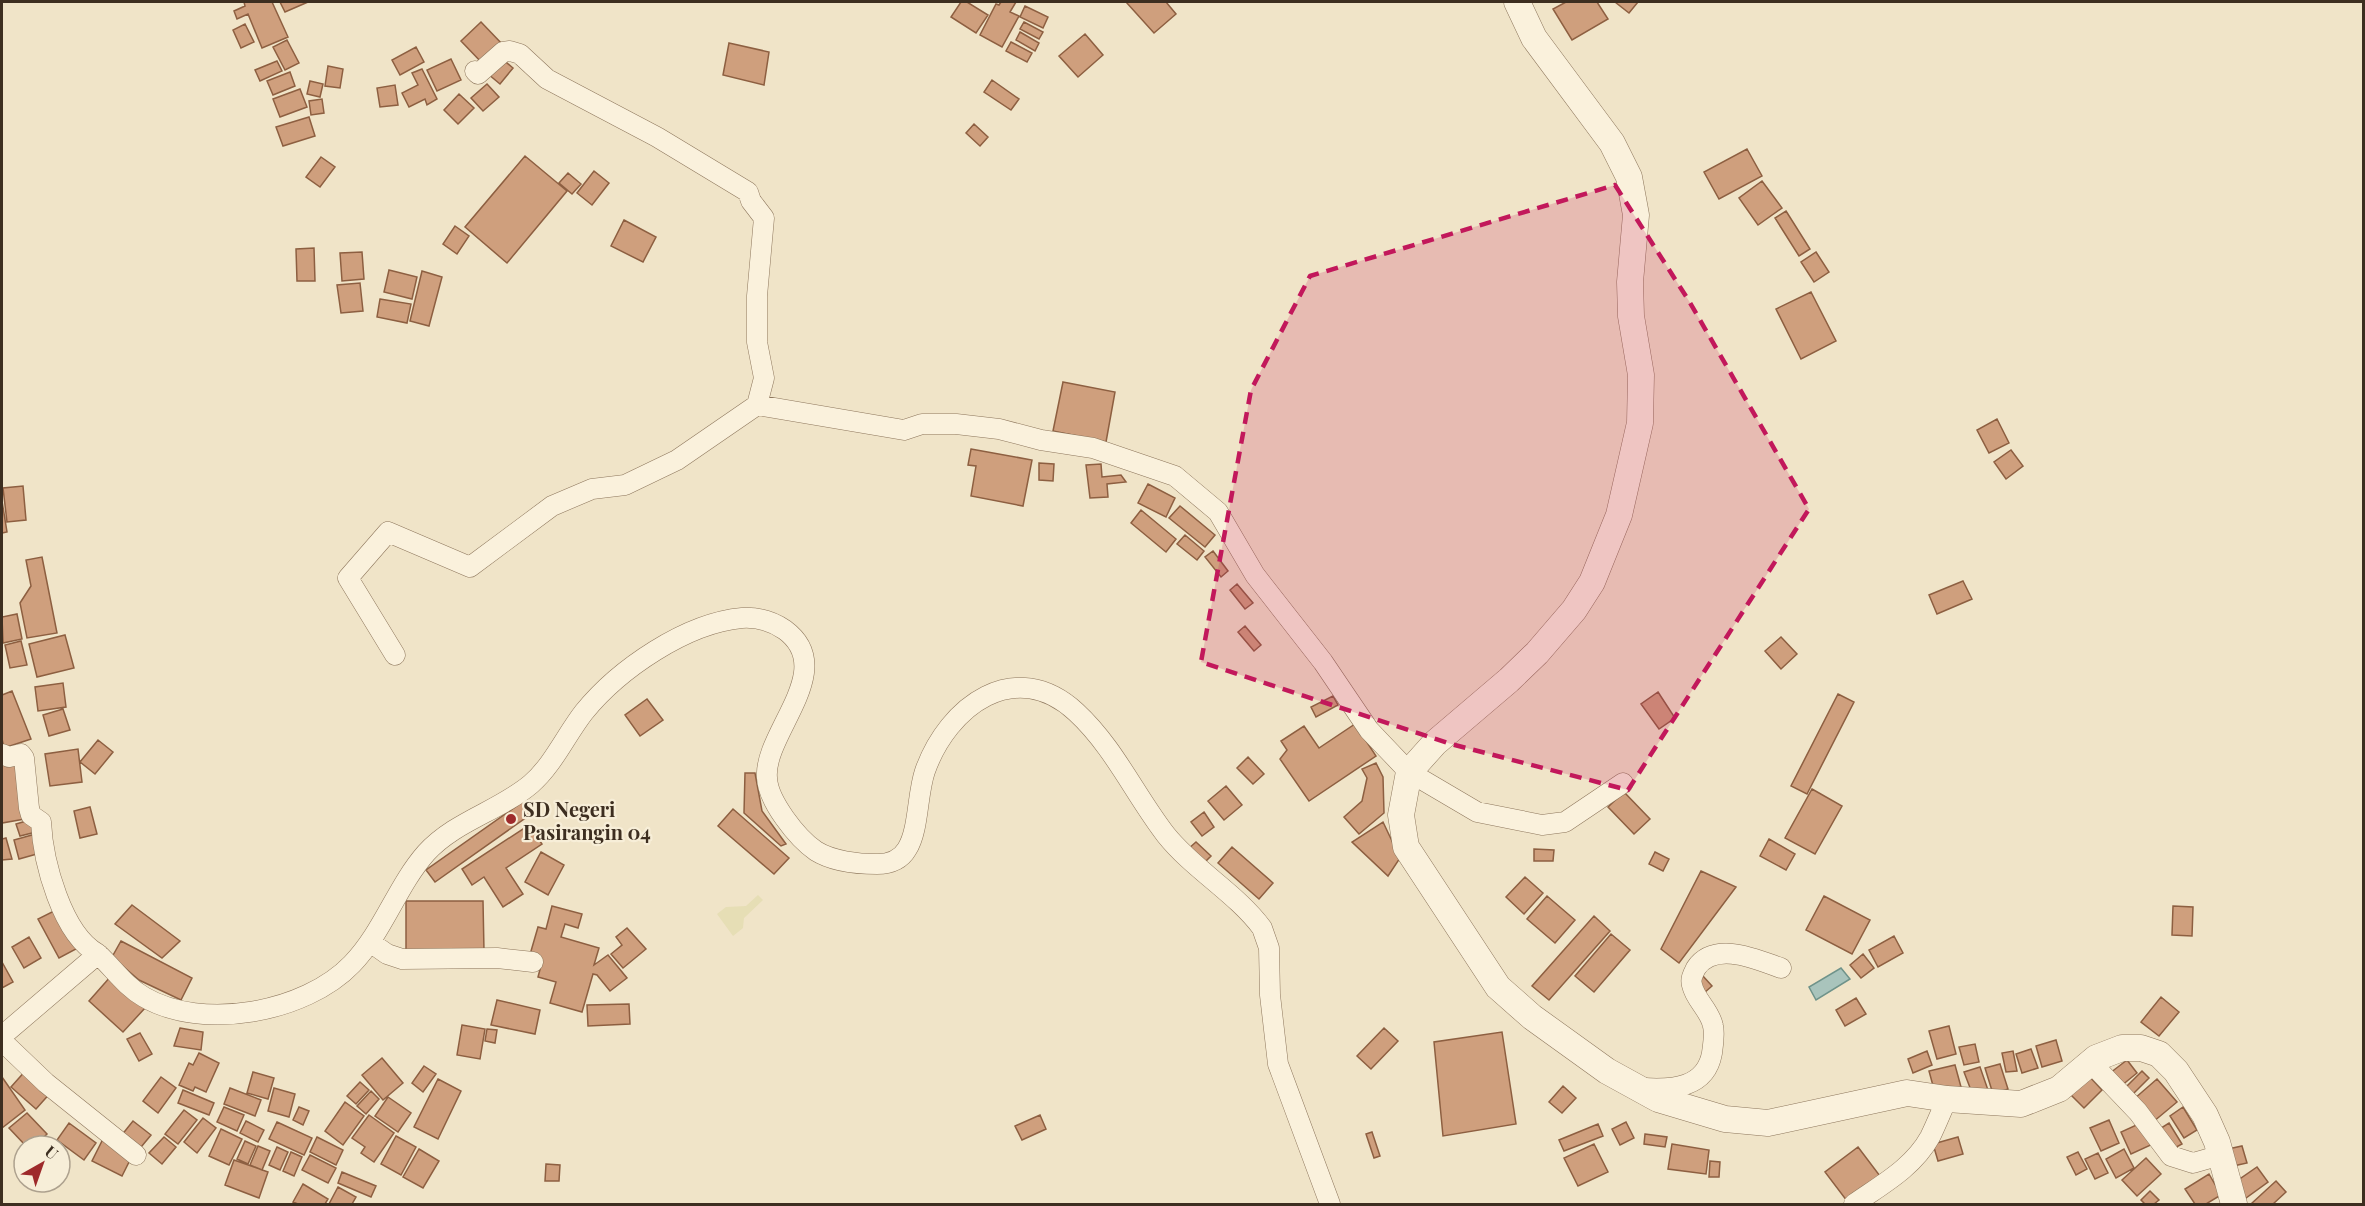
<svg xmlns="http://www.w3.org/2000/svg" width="2365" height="1206" font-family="'Playfair Display',serif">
	<rect width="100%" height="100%" fill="#f0e4c8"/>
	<path fill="#e6deb5" d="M758 895 763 900 744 918 743 928 733 936 717 914 726 907 746 906Z"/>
	<path fill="#a9c4bc" stroke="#6f938a" stroke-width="1.5" d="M1841 968 1850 979 1816 1000 1809 987Z"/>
	<path fill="#cf9f7d" stroke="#8d5f41" stroke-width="1.5" d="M244 2H272L288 37 262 48 248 14 237 19 234 11 245 6Z
		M280 2H308L285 12Z
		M961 2H967L988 15 976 33 951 17Z
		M1001 2H1016L1010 12 1019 16 1002 47 980 35 996 4 999 5Z
		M1126 2H1166L1176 14 1154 33Z
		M1566 2H1597L1608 19 1572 40 1553 9Z
		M1615 2H1638L1629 13Z
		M1025 6 1048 17 1043 28 1020 17Z
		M481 22 504 46 484 65 461 41Z
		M1024 22 1043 32 1039 39 1020 29Z
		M245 24 254 42 241 48 233 30Z
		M1020 32 1039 43 1035 51 1016 40Z
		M1085 34 1103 55 1078 77 1059 56Z
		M287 40 299 63 285 70 273 47Z
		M1011 42 1032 53 1027 62 1006 51Z
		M729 43 769 52 764 85 723 75Z
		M416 47 424 62 400 75 392 60Z
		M501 58 513 68 500 84 488 74Z
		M451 59 461 80 437 91 427 70Z
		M277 61 282 71 260 81 255 70Z
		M328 66 343 69 340 88 325 86Z
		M422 69 437 99 427 105 425 99 409 107 402 93 418 85 412 73Z
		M290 72 295 86 273 95 267 81Z
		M992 80 1019 99 1011 110 984 92Z
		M310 81 323 84 320 97 307 94Z
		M487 84 499 97 483 111 471 98Z
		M395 85 398 105 380 107 377 88Z
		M300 89 307 107 280 117 273 99Z
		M459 94 474 108 458 124 444 110Z
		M322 99 324 113 311 115 309 101Z
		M309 117 315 136 283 146 276 127Z
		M974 124 988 137 980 146 966 133Z
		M1747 149 1762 176 1719 199 1704 172Z
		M525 156 567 191 507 263 465 227Z
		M321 157 335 167 320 187 306 177Z
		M594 171 609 183 592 205 577 193Z
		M568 173 581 184 572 194 559 183Z
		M1762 181 1782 208 1758 225 1739 198Z
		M1786 211 1810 249 1799 256 1775 218Z
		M624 220 656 237 643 262 611 246Z
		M455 226 469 236 457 254 443 244Z
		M314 248 315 281H297L296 249Z
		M362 252 364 279 342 281 340 253Z
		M1816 252 1829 272 1814 282 1801 262Z
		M389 270 417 277 412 299 384 292Z
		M422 271 442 277 429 326 410 321Z
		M360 283 363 311 341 313 337 285Z
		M1811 292 1836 341 1801 359 1776 309Z
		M380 299 411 304 407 323 377 317Z
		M1063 382 1115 392 1106 442 1053 431Z
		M1997 419 2009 443 1989 453 1977 430Z
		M971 449 1032 460 1023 506 971 496 976 466 968 465Z
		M2011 450 2023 466 2006 479 1994 462Z
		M1039 463 1054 464 1053 481 1039 480Z
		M1101 464 1102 477 1121 475 1126 482 1107 484 1108 497 1090 498 1086 465Z
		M1148 484 1175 498 1166 517 1138 503Z
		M23 486 26 520 7 522 3 488Z
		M2 501 7 532 2 533Z
		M1180 506 1215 535 1205 547 1169 518Z
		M1141 510 1176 539 1166 552 1131 523Z
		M1185 535 1204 551 1197 560 1177 544Z
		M1213 551 1228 571 1221 577 1205 557Z
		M42 557 57 633 27 638 20 603 31 586 26 560Z
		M1963 581 1972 599 1937 614 1929 595Z
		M1237 584 1253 603 1245 609 1230 590Z
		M17 614 22 639 3 643 2 617Z
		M1245 626 1261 645 1254 651 1238 632Z
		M65 635 74 668 37 677 29 644Z
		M1781 637 1797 654 1781 669 1765 651Z
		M21 641 27 665 10 668 5 645Z
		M63 683 66 707 38 711 35 687Z
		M12 691 31 739 4 748 2 739V695Z
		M1658 692 1675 718 1659 729 1641 704Z
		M1838 694 1854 702 1807 794 1791 786Z
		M1333 696 1338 705 1316 717 1311 707Z
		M647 699 663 720 640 736 625 715Z
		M63 709 70 730 49 736 43 715Z
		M1355 724 1376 756 1309 801 1280 759 1287 750 1281 741 1304 726 1319 748Z
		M98 740 113 752 95 774 80 762Z
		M78 749 82 782 50 786 45 754Z
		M1248 757 1264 774 1253 784 1237 768Z
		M2 758H20L31 818 2 823Z
		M1376 763 1383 777 1384 813 1359 834 1344 817 1362 801 1367 778 1362 769Z
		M745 773H755L762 811 786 844 781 846 744 813Z
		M1226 786 1242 805 1224 820 1208 801Z
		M1812 789 1842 806 1815 854 1785 838Z
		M1624 792 1650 819 1634 834 1608 807Z
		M525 800 534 812 435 882 426 870Z
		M90 807 97 834 80 838 74 811Z
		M733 809 789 858 774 874 718 826Z
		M1204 812 1214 827 1202 836 1191 822Z
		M33 819 36 832 20 836 16 824Z
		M1383 822 1400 858 1388 876 1352 842Z
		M529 825 542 844 506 868 523 894 503 907 484 877 472 885 462 869Z
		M39 833 44 852 19 859 14 840Z
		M6 838 12 859 2 860V839Z
		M1769 839 1795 854 1786 870 1760 856Z
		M1196 842 1211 856 1202 865 1187 850Z
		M1232 847 1273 883 1259 899 1218 863Z
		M1534 849 1554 850 1553 861H1534Z
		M541 852 564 865 548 895 525 882Z
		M1655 852 1669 859 1663 871 1649 864Z
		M1701 871 1736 887 1679 963 1661 949Z
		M1525 877 1543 893 1524 914 1506 897Z
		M1547 896 1575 920 1555 943 1527 919Z
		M1824 896 1870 920 1852 954 1806 930Z
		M406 901H483L484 951 406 952Z
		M132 905 180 941 162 958 115 924Z
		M552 906 582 914 578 928 565 924 561 937 599 948 594 965 608 955 627 978 610 991 597 975 593 974 582 1012 550 1003 556 982 538 977 542 962 529 958 538 927 546 929Z
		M2173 906 2193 907 2192 936 2172 935Z
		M56 910 76 949 59 958 38 919Z
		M1594 916 1610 931 1549 1000 1532 986Z
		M627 928 646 949 623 968 611 954 622 945 616 937Z
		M1611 934 1630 950 1594 992 1575 976Z
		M1894 936 1903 953 1878 967 1869 950Z
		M29 937 41 958 24 968 12 947Z
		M121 941 192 978 181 1000 139 980 112 957Z
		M1863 954 1874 968 1861 978 1850 965Z
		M2 962 13 982 2 988Z
		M1702 975 1712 986 1704 993 1694 982Z
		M111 976 145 1008 123 1032 89 1001Z
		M2161 997 2179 1012 2159 1036 2141 1022Z
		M1856 998 1866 1014 1845 1026 1836 1010Z
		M497 1000 540 1010 535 1034 491 1025Z
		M629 1004 630 1024 588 1026 587 1005Z
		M462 1025 485 1029 480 1059 457 1055Z
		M1949 1026 1956 1054 1937 1059 1929 1031Z
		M180 1028 203 1032 201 1050 174 1046Z
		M1384 1028 1398 1041 1371 1069 1357 1056Z
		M487 1029 497 1030 495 1043 485 1041Z
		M1502 1032 1516 1124 1443 1136 1434 1042Z
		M140 1033 152 1054 139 1061 127 1039Z
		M2056 1040 2062 1061 2042 1067 2036 1046Z
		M1975 1044 1979 1062 1964 1065 1959 1047Z
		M2031 1049 2038 1068 2022 1073 2016 1054Z
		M1927 1051 1932 1065 1913 1073 1908 1059Z
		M2013 1051 2017 1071 2006 1072 2002 1053Z
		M199 1053 219 1063 206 1092 195 1087 193 1091 179 1085 189 1063 193 1065Z
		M382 1058 403 1083 383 1100 362 1075Z
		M2127 1060 2137 1073 2121 1086 2110 1073Z
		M2000 1064 2008 1089 1993 1094 1985 1068Z
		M1955 1065 1961 1087 1935 1093 1929 1071Z
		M424 1066 436 1074 423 1092 412 1083Z
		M1980 1067 1989 1093 1974 1098 1964 1072Z
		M27 1069 52 1091 36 1109 11 1087Z
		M2142 1071 2149 1078 2132 1095 2125 1088Z
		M253 1072 274 1078 268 1099 247 1093Z
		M2087 1074 2102 1090 2084 1108 2068 1092Z
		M2 1077 25 1110 2 1128Z
		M161 1077 176 1088 158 1113 143 1101Z
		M438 1079 461 1091 438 1139 414 1127Z
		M2157 1079 2177 1102 2153 1122 2134 1099Z
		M360 1082 369 1090 356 1104 347 1096Z
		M1563 1086 1576 1098 1562 1113 1549 1102Z
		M230 1088 261 1100 255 1116 224 1104Z
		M274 1088 295 1094 289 1117 268 1111Z
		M183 1090 214 1103 209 1115 178 1103Z
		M371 1091 379 1099 366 1114 357 1106Z
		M388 1097 411 1113 398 1132 375 1116Z
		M345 1102 364 1116 343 1145 325 1131Z
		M224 1107 244 1115 237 1131 217 1122Z
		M299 1107 309 1111 303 1125 293 1120Z
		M2183 1107 2197 1130 2184 1138 2170 1116Z
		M184 1110 197 1120 178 1144 165 1134Z
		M27 1113 47 1134 35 1146H26L9 1128Z
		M369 1115 394 1133 374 1162 361 1153 365 1147 352 1138Z
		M1040 1115 1046 1129 1022 1140 1015 1126Z
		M203 1118 216 1128 197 1153 184 1142Z
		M2109 1120 2119 1143 2101 1151 2090 1128Z
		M133 1121 151 1135 137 1152 121 1136Z
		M246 1121 264 1130 258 1142 240 1133Z
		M277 1122 312 1138 304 1155 269 1139Z
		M1626 1122 1634 1138 1620 1145 1612 1129Z
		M2143 1122 2153 1144 2131 1154 2121 1132Z
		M69 1123 96 1143 84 1160 57 1140Z
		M2169 1123 2182 1144 2171 1150 2158 1130Z
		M1598 1124 1603 1136 1564 1151 1559 1140Z
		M221 1129 242 1139 229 1165 209 1156Z
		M1372 1132 1380 1156 1374 1158 1366 1134Z
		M1645 1134 1667 1137 1665 1147 1644 1144Z
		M396 1136 416 1147 401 1175 381 1164Z
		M164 1137 176 1147 162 1164 149 1153Z
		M317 1137 343 1150 336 1165 310 1152Z
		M1958 1137 1963 1154 1938 1161 1933 1144Z
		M103 1139 133 1154 122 1176 92 1161Z
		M245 1141 256 1146 248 1164 237 1159Z
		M1594 1144 1608 1172 1578 1186 1564 1158Z
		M1672 1144 1709 1150 1706 1174 1668 1169Z
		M258 1146 270 1151 262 1170 250 1165Z
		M2242 1146 2247 1163 2233 1166 2228 1149Z
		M277 1147 288 1152 280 1170 269 1165Z
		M1858 1147 1880 1176 1847 1201 1825 1172Z
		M419 1149 439 1161 423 1188 403 1177Z
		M2124 1149 2134 1168 2116 1178 2106 1159Z
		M291 1152 302 1157 294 1176 283 1171Z
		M2078 1152 2087 1169 2076 1175 2067 1157Z
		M2098 1153 2108 1173 2095 1179 2085 1159Z
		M310 1155 336 1168 328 1183 302 1170Z
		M2146 1158 2161 1174 2137 1196 2122 1180Z
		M234 1160 268 1172 259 1198 225 1185Z
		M1710 1161 1720 1162 1719 1177H1709Z
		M546 1164 560 1165 559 1181H545Z
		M2257 1167 2268 1182 2246 1198 2234 1183Z
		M342 1172 376 1186 371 1197 338 1183Z
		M2209 1174 2221 1195 2206 1204H2195L2185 1189Z
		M2276 1181 2286 1192 2273 1204H2251Z
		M303 1184 328 1199 325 1204H298L293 1202Z
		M338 1187 356 1197 352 1204H329Z
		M2150 1191 2159 1200 2154 1204H2145L2141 1200Z"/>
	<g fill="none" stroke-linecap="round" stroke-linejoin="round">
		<defs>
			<path id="minor" d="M757 405 904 430 922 424H956L999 429 1041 440 1093 448 1175 476 1218 512 1255 575 1323 662 1369 730 1409 772 1477 812 1542 825 1565 822 1623 783
				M395 655 348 578 388 532 470 567 552 506 592 489 625 485 677 460 757 405 764 378 757 342V296L764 218 751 201 748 192 657 137 547 79 520 54 510 51 503 52 478 74 475 71
				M2 754 9 757 21 754 24 758 29 808 31 815 41 822C43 862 62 934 98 954
				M370 942 387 954 402 959 497 958 533 962
				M2 1036 98 954C114 969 125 986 144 997 202 1031 305 1013 352 964 383 932 397 886 426 853 455 821 499 811 531 784 553 765 566 735 584 712 619 669 686 623 742 618 758 617 772 621 785 630 839 670 763 733 767 778 768 801 797 838 816 851 832 861 858 864 877 864 889 864 900 861 907 849 919 830 917 794 925 771 948 706 1015 656 1076 712 1114 747 1135 795 1166 835 1194 870 1236 893 1262 928L1269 948 1270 995 1278 1064 1330 1204
				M2 1041 46 1083 136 1155
				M2096 1058 2098 1070 2138 1112 2171 1156 2193 1163 2221 1155
				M1643 1088C1672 1090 1706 1088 1712 1053 1713 1045 1715 1034 1713 1026 1710 1010 1695 1000 1692 985 1690 979 1693 974 1696 968 1715 940 1758 960 1781 968
				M1854 1204C1881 1185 1913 1168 1930 1137 1936 1125 1941 1112 1947 1099"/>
			<path id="tertiary" d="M1517 2 1534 38 1612 143 1629 177 1636 215 1630 282 1631 316 1641 375 1640 423 1619 515 1592 582 1574 610 1537 653 1509 680 1435 743 1409 772 1401 815 1406 847 1498 987 1532 1017 1607 1071 1658 1099 1725 1119 1768 1123 1907 1093 1947 1099 2021 1104 2059 1089 2096 1058 2122 1048H2141L2159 1054 2176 1071 2205 1115 2217 1142 2234 1204"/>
		</defs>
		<use href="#minor" stroke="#8d765c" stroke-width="21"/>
		<use href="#tertiary" stroke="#8d765c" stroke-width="27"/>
		<use href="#minor" stroke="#faf1dc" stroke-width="20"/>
		<use href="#tertiary" stroke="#faf1dc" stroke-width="26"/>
	</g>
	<path fill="#c2185b" fill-opacity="0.2" stroke="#c2185b" stroke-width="4.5" stroke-dasharray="12 8" stroke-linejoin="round" d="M1615 185 1689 301 1809 509 1628 790 1451 744 1201 662 1251 390 1310 276Z"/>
	<circle fill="#9e2a2b" stroke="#f7eed8" stroke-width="2" cx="511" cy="819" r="6"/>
	<g text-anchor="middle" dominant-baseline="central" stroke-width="4.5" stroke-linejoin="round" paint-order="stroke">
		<g font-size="20" font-weight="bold" fill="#3d2e20" stroke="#f7eed8" text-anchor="start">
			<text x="523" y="808">SD Negeri<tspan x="523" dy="23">Pasirangin 04</tspan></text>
		</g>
	</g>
	<rect width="2365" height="1206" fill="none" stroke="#3d2e20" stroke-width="6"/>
	<g transform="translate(42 1164) rotate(40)"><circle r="28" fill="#f7eed8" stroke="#ada18e" stroke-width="1.5"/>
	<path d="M0-4.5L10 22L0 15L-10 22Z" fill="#9e2a2b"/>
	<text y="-9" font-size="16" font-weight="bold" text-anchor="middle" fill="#3d2e20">U</text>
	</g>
</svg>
